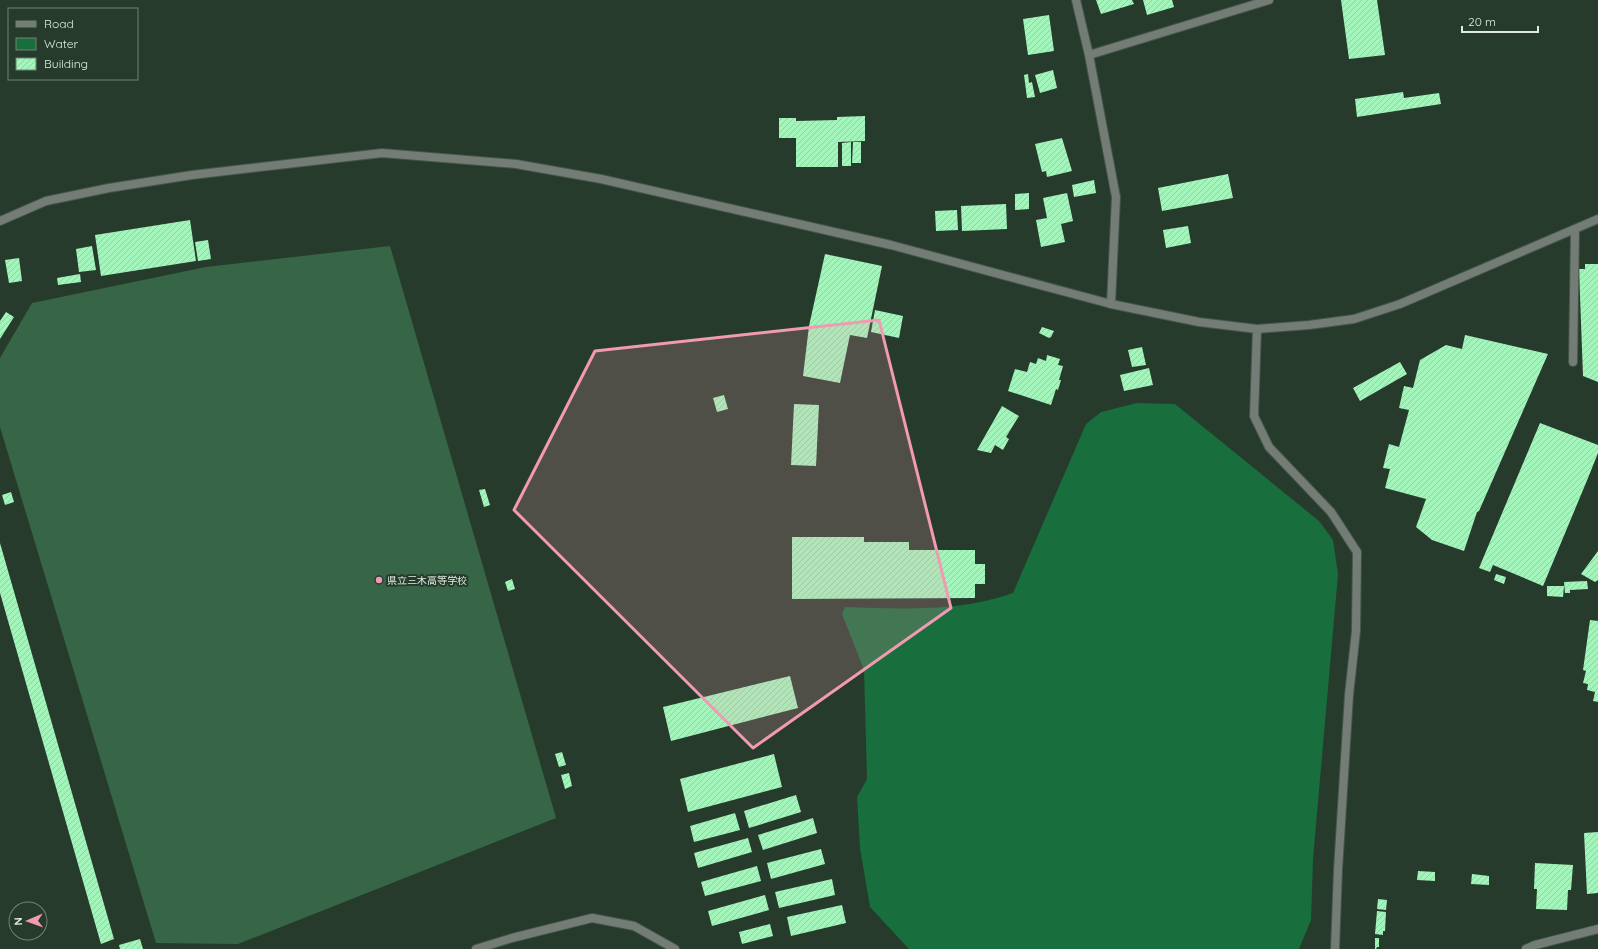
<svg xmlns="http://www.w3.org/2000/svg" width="1598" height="949" font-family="Quicksand,'Noto Sans JP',sans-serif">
	<defs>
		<pattern id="building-hatch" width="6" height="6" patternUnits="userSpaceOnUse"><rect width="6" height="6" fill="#a4f5bc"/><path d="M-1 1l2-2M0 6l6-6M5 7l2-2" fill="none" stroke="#91d2a4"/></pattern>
	</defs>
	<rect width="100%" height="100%" fill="#273b2d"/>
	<path fill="#376646" d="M390 246 556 818 238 944 156 943 0 427V358L32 303 206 267Z"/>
	<path fill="#186e3d" d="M1137 403 1175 404 1319 521 1333 540 1338 574 1313 859 1311 920 1299 949H909L870 907 860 848 857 797 867 779 864 670 842 614 845 607C901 609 960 612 1013 593L1086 424 1101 412Z"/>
	<path fill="url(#building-hatch)" d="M1096 0H1132L1134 4 1101 14Z
		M1143 0H1172L1174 7 1147 15Z
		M1341 0H1377L1385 55 1349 59Z
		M1049 15 1054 51 1028 55 1023 19Z
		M1053 70 1057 88 1040 93 1035 75Z
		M1028 74 1029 83 1032 82 1035 97 1027 98 1024 75Z
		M1403 92 1404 98 1439 93 1441 104 1357 117 1355 99Z
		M865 116V141L838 142V167H796V138H779V118H796V121L837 120V117Z
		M1062 138 1072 171 1047 177 1046 171 1042 172 1035 144Z
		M851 142V166H842V143Z
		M853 142H861V163H852Z
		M1228 174 1233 198 1162 211 1158 188Z
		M1094 180 1096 193 1074 197 1072 185Z
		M1029 193V209L1015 210V194Z
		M1067 193 1073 221 1061 224 1065 242 1041 247 1036 220 1047 218 1043 198Z
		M1006 204 1007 229 962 231 961 206Z
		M957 210 958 230 936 231 935 211Z
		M190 220 196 261 101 276 95 235Z
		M1188 226 1191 243 1166 248 1163 230Z
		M208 240 211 259 198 261 195 242Z
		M92 246 96 270 79 272 76 249Z
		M825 254 882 266 867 338 850 335 840 383 803 376 809 326Z
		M19 258 22 281 9 283 5 260Z
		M1585 264H1598V382L1583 376 1579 269H1585Z
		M80 274 81 282 58 285 57 278Z
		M875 310 903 316 899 338 871 332Z
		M6 312 14 317 0 339V321Z
		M1042 327 1054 331 1051 337 1049 338 1039 333Z
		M1465 335 1548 354 1479 511 1477 512 1464 551 1432 540 1416 527 1426 499 1385 488 1390 469 1383 468 1389 444 1399 447 1409 410 1399 408 1404 386 1413 388 1420 360 1446 345 1462 349Z
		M1142 347 1146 365 1132 367 1128 350Z
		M1047 355 1060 359 1058 365 1063 366 1059 380H1061L1058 390 1056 389 1051 405 1008 391 1015 369 1027 372 1030 362 1036 364 1038 358 1046 361Z
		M1400 362 1407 374 1360 401 1353 388Z
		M1149 368 1153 385 1124 391 1120 375Z
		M724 395 728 409 717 412 713 398Z
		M794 404 819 405 816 466 791 465Z
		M1002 406 1019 416 1006 437 1009 439 1003 450 995 445 991 453 977 450Z
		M1540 423 1598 445V453L1588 478 1543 586 1493 565 1490 572 1479 568Z
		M485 489 490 505 484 507 479 490Z
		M11 492 14 502 5 505 2 495Z
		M792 537H864V542H909V550H975V564H985V584H975V598L792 599Z
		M0 543 114 939 101 944 0 593Z
		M1598 551V580L1595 582 1581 574Z
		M1496 574 1506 577 1504 584 1494 580Z
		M512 579 515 589 508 591 505 582Z
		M1587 581 1588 589 1570 590V593H1565L1564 582Z
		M1547 586H1564L1563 597 1547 596Z
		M1590 620 1598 621V702L1593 701 1595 692 1587 690 1588 684 1583 683 1586 671 1583 670Z
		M790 676 798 708 671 741 663 707Z
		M562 752 566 765 559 767 555 754Z
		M774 754 782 787 688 812 680 779Z
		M569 773 572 786 565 789 561 775Z
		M796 795 801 812 749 828 744 811Z
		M735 813 740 830 694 842 690 826Z
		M813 818 817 833 763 850 758 835Z
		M1598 832V893L1587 894 1584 833Z
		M748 838 752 852 698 868 694 853Z
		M821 849 825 864 771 879 767 863Z
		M1535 863 1573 865 1571 890H1568L1567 910 1536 909 1537 889H1534Z
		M757 866 761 881 705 896 701 882Z
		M1418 871 1435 872V881L1417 880Z
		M1472 874 1489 876V885L1471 884Z
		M832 879 835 895 779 908 775 892Z
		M765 895 769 910 712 926 708 911Z
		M1378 899 1387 900 1386 910 1377 909Z
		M842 905 846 923 791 936 787 917Z
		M1377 911 1386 912 1385 931H1383V935L1375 934Z
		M770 924 773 936 742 944 739 932Z
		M1375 938H1379V947H1377L1376 949H1375Z
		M140 939 143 949H120L119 945Z"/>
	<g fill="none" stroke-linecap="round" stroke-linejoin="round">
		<defs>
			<path id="service" d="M1573 362 1575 230
				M476 949 512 938 592 918 634 926 675 949"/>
			<path id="minor" d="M1076 0 1089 55 1116 197 1111 304
				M1089 55 1269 0
				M1257 329 1254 416 1269 447 1331 512 1357 552 1356 631 1349 695 1338 870 1335 949
				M1526 949 1535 945 1598 929"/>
			<path id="tertiary" d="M0 221 46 201 109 188 192 175 382 153 516 164 601 179 891 245 1111 304 1199 322 1257 329 1309 325 1354 319 1400 304 1598 219"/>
		</defs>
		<use href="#service" stroke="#44574a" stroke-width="10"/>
		<use href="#minor" stroke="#44574a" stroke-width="10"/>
		<use href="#tertiary" stroke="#44574a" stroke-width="10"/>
		<use href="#service" stroke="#737d75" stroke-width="8"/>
		<use href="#minor" stroke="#737d75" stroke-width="8"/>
		<use href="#tertiary" stroke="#737d75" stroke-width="8"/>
	</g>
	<path fill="#f19ab1" fill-opacity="0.2" stroke="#f19ab1" stroke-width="3" stroke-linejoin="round" d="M879 320 951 608 753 748 514 510 595 351Z"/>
	<circle fill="#f19ab1" stroke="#273b2d" stroke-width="1.5" cx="379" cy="580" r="4"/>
	<g text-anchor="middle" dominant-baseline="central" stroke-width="4" stroke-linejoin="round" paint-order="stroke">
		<g font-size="10" fill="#dfebe2" stroke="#273b2d" text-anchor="start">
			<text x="387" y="580">県立三木高等学校</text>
		</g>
	</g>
	<rect x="8" y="8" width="130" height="72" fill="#273b2d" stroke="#718175"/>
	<rect x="16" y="21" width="20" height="6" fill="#737d75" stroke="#718175"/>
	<text x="44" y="28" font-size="12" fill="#dfebe2">Road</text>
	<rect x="16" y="38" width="20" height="12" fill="#186e3d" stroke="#718175"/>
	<text x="44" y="48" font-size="12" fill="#dfebe2">Water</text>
	<rect x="16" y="58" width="20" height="12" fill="url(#building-hatch)" stroke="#718175"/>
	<text x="44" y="68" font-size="12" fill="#dfebe2">Building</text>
	<g transform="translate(28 921) rotate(268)"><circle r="19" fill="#273b2d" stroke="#718175"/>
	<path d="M0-3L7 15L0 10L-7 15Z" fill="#f19ab1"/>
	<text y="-6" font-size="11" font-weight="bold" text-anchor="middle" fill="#dfebe2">N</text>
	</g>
	<path d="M1462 26v6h76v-6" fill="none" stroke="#dfebe2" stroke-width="2"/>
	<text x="1468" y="26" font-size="12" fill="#dfebe2" stroke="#273b2d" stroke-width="3" paint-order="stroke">20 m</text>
</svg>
